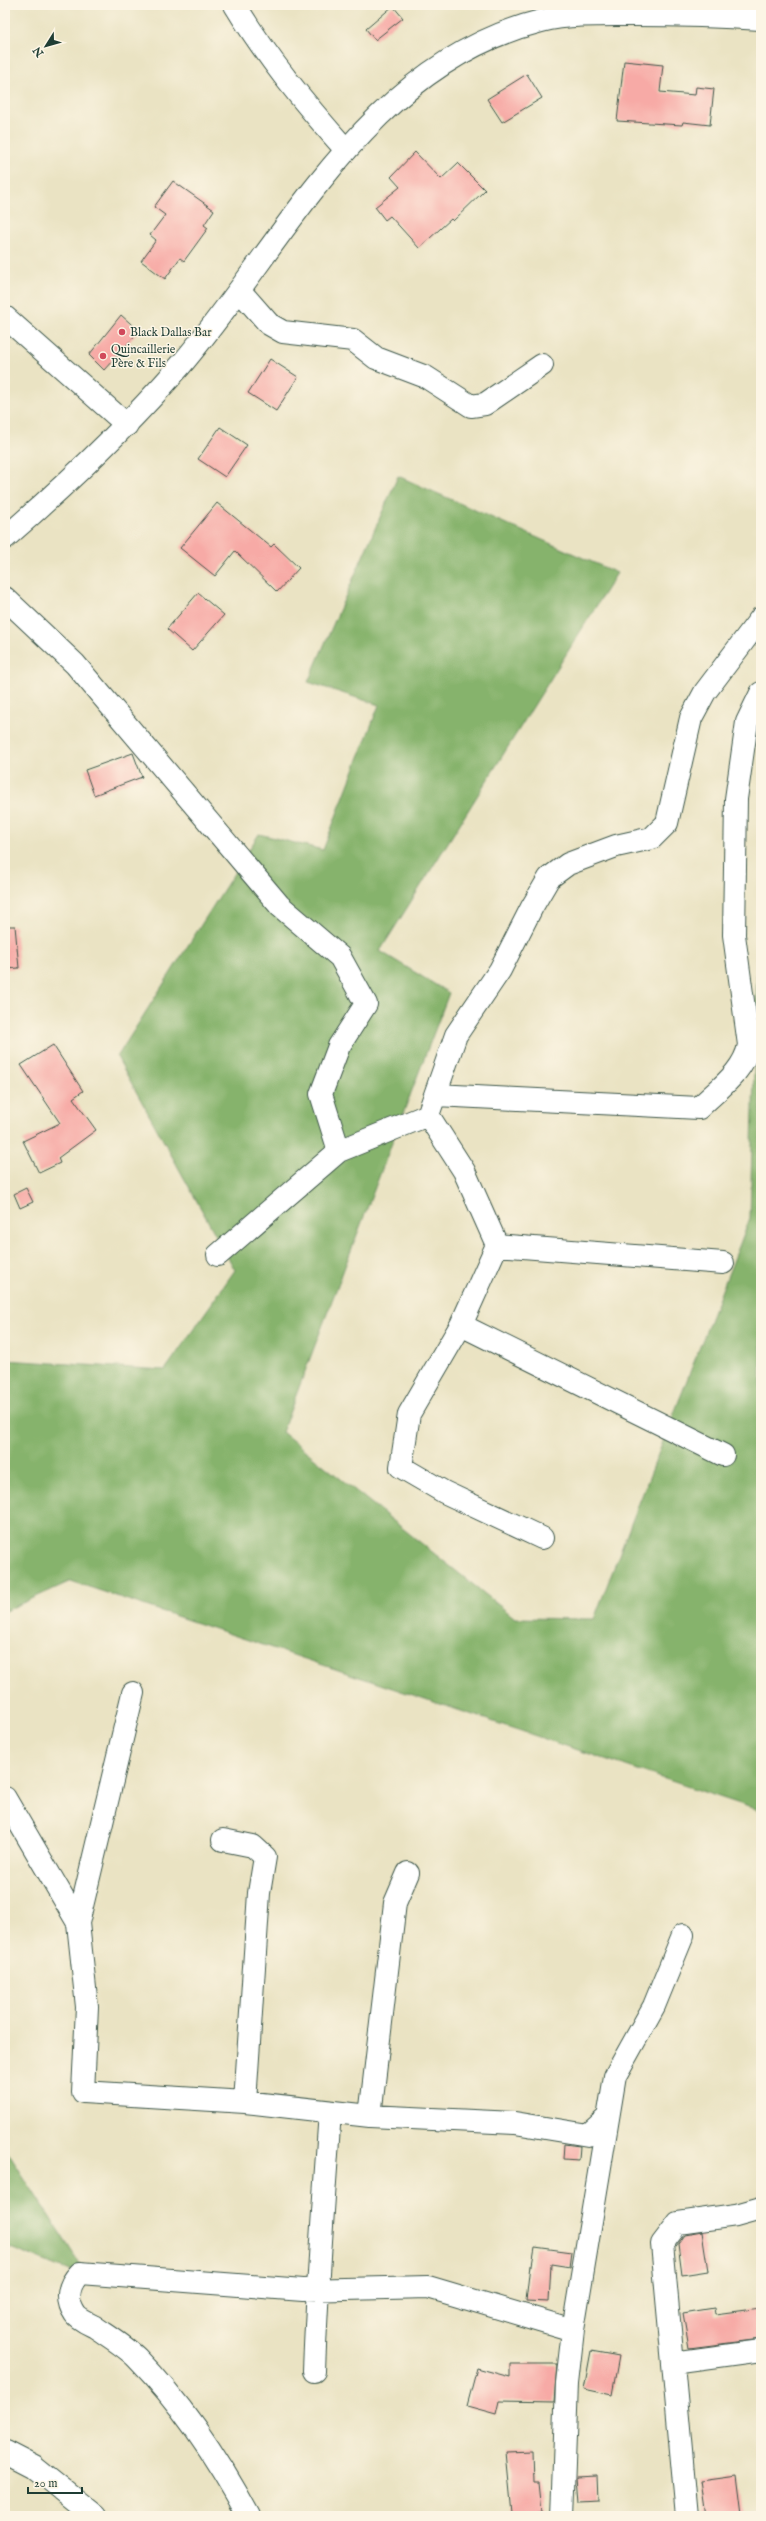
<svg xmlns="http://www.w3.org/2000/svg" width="766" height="2521" font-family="'IM FELL English',serif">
	<rect width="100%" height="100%" fill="#fcf5e5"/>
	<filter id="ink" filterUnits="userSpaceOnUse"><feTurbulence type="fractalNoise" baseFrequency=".025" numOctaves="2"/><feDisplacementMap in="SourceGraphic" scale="8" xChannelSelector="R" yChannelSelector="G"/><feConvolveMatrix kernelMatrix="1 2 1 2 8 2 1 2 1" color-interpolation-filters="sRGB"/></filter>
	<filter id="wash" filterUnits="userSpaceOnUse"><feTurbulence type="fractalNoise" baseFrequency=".012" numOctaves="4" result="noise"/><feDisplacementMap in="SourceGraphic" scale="16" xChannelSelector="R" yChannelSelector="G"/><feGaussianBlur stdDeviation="0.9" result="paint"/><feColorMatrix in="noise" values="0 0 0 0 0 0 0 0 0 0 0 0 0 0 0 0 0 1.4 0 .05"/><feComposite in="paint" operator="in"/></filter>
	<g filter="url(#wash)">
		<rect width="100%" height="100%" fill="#eae3c3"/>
		<path fill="#86b36c" stroke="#527850" d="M398 476 617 573 380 951 449 993 282 1432 515 1618 594 1619 750 1218 758 925 761 904V1811L71 1581 5 1611V1360L165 1370 235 1270 117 1057 259 834 323 850 379 705 308 682Z
			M5 2148 89 2278 5 2246Z"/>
		<g id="blocks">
			<path fill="#f7aaa6" d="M393 6 403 18 375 40 366 29Z
				M624 61 663 65 660 92 695 95 696 87 714 89 710 125 683 122 682 125 617 121Z
				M527 74 542 98 502 122 487 99Z
				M415 152 441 179 458 163 485 190 453 221 451 219 419 248 390 216 385 220 375 207 400 187 391 177Z
				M173 181 214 210 204 225 208 228 184 261 180 258 165 279 141 261 156 240 150 235 165 215 154 207Z
				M121 315 139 331 104 370 89 355Z
				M270 359 298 377 276 411 248 393Z
				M220 427 247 445 225 477 198 459Z
				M217 503 271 547 274 544 299 568 277 592 235 551 215 576 180 548Z
				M198 593 224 615 192 651 167 629Z
				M133 753 142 777 94 795 85 770Z
				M5 926H15L19 968 5 969Z
				M53 1045 83 1091 73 1098 96 1130 58 1158 60 1163 39 1173 23 1141 60 1123 21 1065Z
				M26 1188 33 1202 20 1208 14 1194Z
				M564 2144 580 2146 579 2160 563 2159Z
				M702 2232 708 2271 682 2275 678 2244 685 2235Z
				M535 2247 572 2252 570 2267 551 2264 549 2302 526 2301 530 2265H532Z
				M714 2308 715 2314 761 2308V2339L689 2348 683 2313Z
				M591 2351 619 2356 612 2395 584 2389Z
				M510 2364H557L554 2402 499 2401 496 2414 467 2406 477 2368 510 2377Z
				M533 2451 534 2483H539L542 2511 512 2514 506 2452Z
				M597 2476 598 2500 578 2501 576 2477Z
				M737 2476 742 2516H706L701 2481Z"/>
		</g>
	</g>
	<g filter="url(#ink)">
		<use href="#blocks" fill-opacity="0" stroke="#3d5649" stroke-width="1"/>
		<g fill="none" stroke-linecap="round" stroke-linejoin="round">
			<defs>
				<path id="minor" d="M235 5C267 58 305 104 346 150
					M240 291 269 324 283 332 353 340 376 358 426 377 471 406 485 404 542 365
					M5 317 127 425
					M5 598 75 664 280 906 340 957 366 1004 339 1046 321 1094 339 1151
					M436 1095 699 1108C718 1089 744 1072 749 1045L734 935 736 799 747 722 761 693
					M497 1245 723 1263
					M218 1255 339 1151 428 1115
					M461 1325 723 1455
					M542 1538 444 1492 401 1467 409 1414 461 1325 497 1245 464 1171 428 1115 456 1035 500 970 532 907 549 878 568 864 616 846 652 838 667 823 691 718 705 692 761 618
					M5 1798 78 1923 87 2007 83 2092 245 2102 370 2116 515 2123 588 2135 607 2118
					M223 1840 253 1846 265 1857 259 1893 245 2102
					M78 1923 133 1693
					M370 2116 395 1903 408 1873
					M673 2363 761 2351
					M314 2371C317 2285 324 2198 330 2112
					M5 2452 34 2467 95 2516
					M249 2516C218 2458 183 2405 137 2358 125 2346 108 2336 95 2327 89 2324 78 2319 75 2314 65 2299 68 2285 80 2273L303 2290 428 2287 573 2330
					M562 2516 567 2383 573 2330 615 2076 654 2006 683 1935
					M687 2516 662 2244 678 2223 736 2215 761 2208"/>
				<path id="major" d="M5 538C67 484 126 428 180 366 287 241 367 64 541 21 570 14 603 15 634 15 676 15 718 16 761 19"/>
			</defs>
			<use href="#minor" stroke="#3d5649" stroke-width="24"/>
			<use href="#major" stroke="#3d5649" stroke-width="24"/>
			<use href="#minor" stroke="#fff" stroke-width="22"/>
			<use href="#major" stroke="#fff" stroke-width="22"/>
		</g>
	</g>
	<g fill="#d1495b" stroke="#fcf5e5" stroke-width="1.5">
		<circle cx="122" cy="332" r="4"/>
		<circle cx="103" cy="356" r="4"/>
	</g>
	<g text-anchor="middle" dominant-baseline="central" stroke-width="3" stroke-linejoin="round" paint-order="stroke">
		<g font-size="12" fill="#1f3d34" stroke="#fcf5e5" text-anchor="start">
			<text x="130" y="332">Black Dallas Bar</text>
			<text x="111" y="349">Quincaillerie<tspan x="111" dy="14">Père &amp; Fils</tspan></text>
		</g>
	</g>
	<rect width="766" height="2521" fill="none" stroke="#fcf5e5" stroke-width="20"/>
	<g transform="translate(46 46) rotate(233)" stroke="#fcf5e5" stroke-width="3" paint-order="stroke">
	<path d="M0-3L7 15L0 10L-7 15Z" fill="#1f3d34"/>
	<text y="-6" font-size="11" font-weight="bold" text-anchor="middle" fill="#1f3d34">N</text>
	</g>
	<path d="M28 2487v6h54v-6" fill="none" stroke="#1f3d34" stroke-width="2"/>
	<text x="34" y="2487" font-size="12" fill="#1f3d34" stroke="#fcf5e5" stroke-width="3" paint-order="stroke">20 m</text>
</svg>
